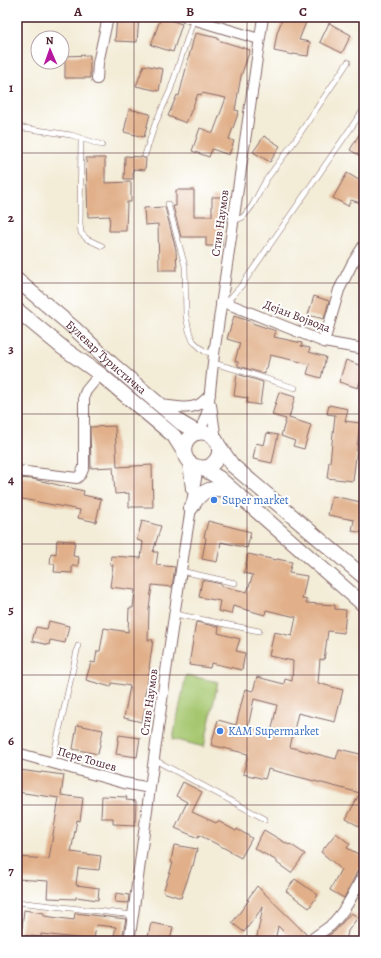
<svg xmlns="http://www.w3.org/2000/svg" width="381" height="958" font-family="Alegreya,serif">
	<rect width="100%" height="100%" fill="#fff"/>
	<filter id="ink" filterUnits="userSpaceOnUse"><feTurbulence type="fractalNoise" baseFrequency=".025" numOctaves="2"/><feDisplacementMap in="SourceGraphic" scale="8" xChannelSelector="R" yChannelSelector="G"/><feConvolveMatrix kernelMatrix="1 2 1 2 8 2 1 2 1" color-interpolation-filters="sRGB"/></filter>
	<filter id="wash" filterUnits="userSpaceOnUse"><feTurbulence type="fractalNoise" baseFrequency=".012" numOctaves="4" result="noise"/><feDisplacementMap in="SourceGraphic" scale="16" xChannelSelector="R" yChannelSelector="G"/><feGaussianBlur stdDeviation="0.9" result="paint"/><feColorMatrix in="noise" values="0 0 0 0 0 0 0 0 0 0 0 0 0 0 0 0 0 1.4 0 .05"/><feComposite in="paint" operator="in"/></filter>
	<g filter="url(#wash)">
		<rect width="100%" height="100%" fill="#f3ecd7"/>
		<path fill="#a6c76f" stroke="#78734d" d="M186 675 218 682 204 747 173 739Z"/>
		<g id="blocks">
			<path fill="#e1b08a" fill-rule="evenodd" d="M117 17H139L137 42 115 41Z
				M161 17 182 24 173 52 151 45Z
				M283 17H308L299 40 310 42 308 56 293 54V55L274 51 277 33Z
				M329 23 351 35 342 53 320 42Z
				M195 33 218 38V40L250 50 241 76 235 110 239 111 229 139 234 141 229 155 212 149 209 157 192 151 200 128 213 133 226 98 202 93 201 95 198 94 186 123 168 116 177 95 179 96Z
				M90 55V78H65V56Z
				M144 65 163 69 159 91 136 86Z
				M129 109 150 114 144 137 124 132Z
				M364 126V158L350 150Z
				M264 136 280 146 270 162 253 152Z
				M125 156 142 157 146 159 145 170 133 169V179H124Z
				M86 158H105V183L131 182V202H127L126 231H109L110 216 88 217Z
				M347 173 364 183V204L351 200 348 206 333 198Z
				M176 190H194V216H212V197H228L227 216H222V246H206V237H181L173 206H176Z
				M165 207 176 250 177 270H159L158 224 145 225 144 208Z
				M314 296 329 301 324 319 308 315Z
				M234 316 252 322V323L276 331 274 337 302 343 301 346 310 348 309 352 326 357 321 378 307 374 310 364 270 355 267 368H265V374L238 366V362L235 361 240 343 227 339Z
				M346 360 364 367V370L358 388 339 382Z
				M237 374 263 382 260 405 247 403 248 398 234 396Z
				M279 392 295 397 289 418 311 425 304 449 293 446 295 441 281 436 286 419 272 415Z
				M329 405 348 409 345 421 360 423 353 481 327 478 329 462H330L335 415 327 414Z
				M115 426 117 467 152 465 153 507H129V493L115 494 113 467 91 468 90 427Z
				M267 433 278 435 272 463 253 459 256 443 264 445Z
				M17 478 33 479 84 491 83 495 101 499 96 522 78 518 80 510 17 498Z
				M332 496 361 502 359 511 364 512V533L352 531 354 520 328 515Z
				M142 521 161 526 153 552H158L156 565 175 567 172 587 152 585 149 609 148 640H153L149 668 150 669 144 699 147 700 142 722 124 718 130 686 112 683 111 687 86 680 91 662 95 663 97 651H100L104 628 128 632 129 608H133L135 590 110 587 113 565H110L111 556 141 558 143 542 137 540Z
				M208 521 251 532 247 548 221 542 217 562 202 559 206 538 204 537Z
				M57 540 75 541 73 556 79 557 78 566H72V573L54 572 55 564H50L51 553 56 554Z
				M248 554 276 560 277 559 292 562 289 573 307 576 302 599 307 600 306 603 335 605V609L346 610 344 633 328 631 324 660 320 659 318 683 343 690 335 722 298 713 290 747 336 759 339 749 364 755V829L346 819 360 793 268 769 265 779 243 774 248 754 211 745 218 720 236 725 245 689 253 691 257 677 284 684 285 679 292 681 293 661 269 656 274 632 292 636 296 617 266 610 265 615 233 606 231 614 218 611 220 601 199 597 202 580 221 584V586L247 592 253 575 244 573ZM254 699 277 705 271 733 248 727Z
				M49 621 69 626 65 643 50 640 49 645 32 641 36 627 47 629Z
				M196 622 219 627 218 633 240 639 236 651 245 653 242 670 211 663 210 668 189 665Z
				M77 725 103 730 98 754 73 749Z
				M119 735 140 738 137 757 116 754Z
				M20 770 41 773V772L64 775 61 795 83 798 80 821 77 820 71 852 101 856 99 870 78 868 76 885 99 888 98 900 76 897V899L47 898 48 881 17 879V857L49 859 59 798 17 792Z
				M183 782 202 792 192 812 216 823 218 821 236 831 237 829 252 838 241 858 230 852V851L199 835 198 838 175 828 187 802 176 796Z
				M102 796 127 797 126 800 136 801 135 825 113 824V818H101Z
				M264 830 289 845 290 844 305 854 291 873 277 863V861L254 848Z
				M336 833 350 844 347 848 364 857V865L358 870 344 898 330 890 341 869 321 852Z
				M174 845 197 849 193 866H192L181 898 163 892 173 863 171 862Z
				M295 879 318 895 309 908 286 891Z
				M257 886 307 935 301 941H293L278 926 275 941H256L263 907 244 932 232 923 249 900H247Z
				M116 893 129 895 128 903 115 902Z
				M24 910 44 913V916L74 920 75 913 126 919 122 938 114 936 116 927 96 925 94 940 41 934V937L21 935Z
				M351 913 358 917 348 931 346 941H326L328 936 335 931Z
				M151 923 173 927 170 941H147Z"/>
		</g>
	</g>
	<g filter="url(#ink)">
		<use href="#blocks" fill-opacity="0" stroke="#856767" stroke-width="1"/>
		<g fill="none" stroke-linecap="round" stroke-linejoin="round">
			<defs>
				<path id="lane" d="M17 127 71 135 102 145
					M81 139 80 224 81 233 87 239 102 246
					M145 155 155 124 170 91 194 18
					M168 204 185 266 186 316 189 331 193 341 204 351 214 354
					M233 221 239 219 243 217 252 206 266 180 294 142 348 62
					M226 303 242 285 364 109
					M213 363 245 372 295 388
					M181 571 235 583
					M175 614 259 631
					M153 759 265 819
					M52 763 78 646
					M17 902 133 915"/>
				<path id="street" d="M186 17 259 39
					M97 79 98 63 108 17
					M221 303H226L324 342 364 349
					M324 342 339 290 352 264 364 245
					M160 405C172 406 186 410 198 405 202 403 206 399 210 395
					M211 405 216 440
					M200 432 208 410 214 354 263 17
					M188 461 191 489
					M17 471 77 478 81 474 84 467V396L86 391 100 374
					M17 753 124 783 150 788
					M129 941 133 915C153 766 172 616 198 467
					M310 941C316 935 324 931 330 926 346 911 355 891 364 873"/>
				<g id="secondary">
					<path id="s1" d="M17 280 74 328 112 364 181 423 198 433"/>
					<path d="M17 310 63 348 100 374 174 436 184 452"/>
					<path d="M200 432C204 433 207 433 210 435 219 440 222 452 216 460 214 463 211 465 209 467 205 467 202 468 199 467 178 463 180 435 200 432Z"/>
					<path d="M219 446 232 465 364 577"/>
					<path d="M202 468 219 478 364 605"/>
					<path d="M191 508C202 488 213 485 234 493"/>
				</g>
			</defs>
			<use href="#lane" stroke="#856767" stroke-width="6"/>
			<use href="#street" stroke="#856767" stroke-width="12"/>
			<use href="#secondary" stroke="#856767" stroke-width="16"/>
			<use href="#lane" stroke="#fff" stroke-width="5"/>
			<use href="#street" stroke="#fff" stroke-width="10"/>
			<use href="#secondary" stroke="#fff" stroke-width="14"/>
		</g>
	</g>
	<path fill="none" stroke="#4a1f2b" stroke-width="1" stroke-opacity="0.55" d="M134 17V941M247 17V941M17 153H364M17 283H364M17 414H364M17 544H364M17 675H364M17 805H364"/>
	<g fill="#3f7fe0" stroke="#fff" stroke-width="1.5">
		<circle cx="214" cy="500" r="4"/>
		<circle cx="220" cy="731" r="4"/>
	</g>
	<g text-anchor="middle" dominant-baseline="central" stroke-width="4" stroke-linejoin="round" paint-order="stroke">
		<g font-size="12" fill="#4a1f2b" stroke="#fff">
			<text transform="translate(220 223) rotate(-82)">Стив Наумов</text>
			<text transform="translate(297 316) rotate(21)">Дејан Војвода</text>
			<text stroke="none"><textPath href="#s1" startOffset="118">Булевар Туристичка</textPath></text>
			<text transform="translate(149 702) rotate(-82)">Стив Наумов</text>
			<text transform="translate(87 759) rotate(16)">Пере Тошев</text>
		</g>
		<g font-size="12" fill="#366cbe" stroke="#fff" text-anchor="start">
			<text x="222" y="500">Super market</text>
			<text x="228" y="731">KAM Supermarket</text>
		</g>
	</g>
	<rect width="381" height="958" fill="none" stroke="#fff" stroke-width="44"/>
	<g transform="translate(50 50) rotate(358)"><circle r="19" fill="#ffffff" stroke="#b7a5aa"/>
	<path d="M0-3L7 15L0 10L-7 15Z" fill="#b5179e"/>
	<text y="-6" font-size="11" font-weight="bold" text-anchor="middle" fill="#4a1f2b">N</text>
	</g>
	<rect x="22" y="22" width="337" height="914" fill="none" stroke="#4a1f2b" stroke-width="1.5"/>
	<g font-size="13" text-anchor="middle" font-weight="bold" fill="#4a1f2b">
		<text x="78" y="16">A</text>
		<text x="190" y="16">B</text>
		<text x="303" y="16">C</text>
		<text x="11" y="92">1</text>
		<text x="11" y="222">2</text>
		<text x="11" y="353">3</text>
		<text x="11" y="484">4</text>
		<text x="11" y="614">5</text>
		<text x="11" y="745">6</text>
		<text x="11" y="875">7</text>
	</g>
</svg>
